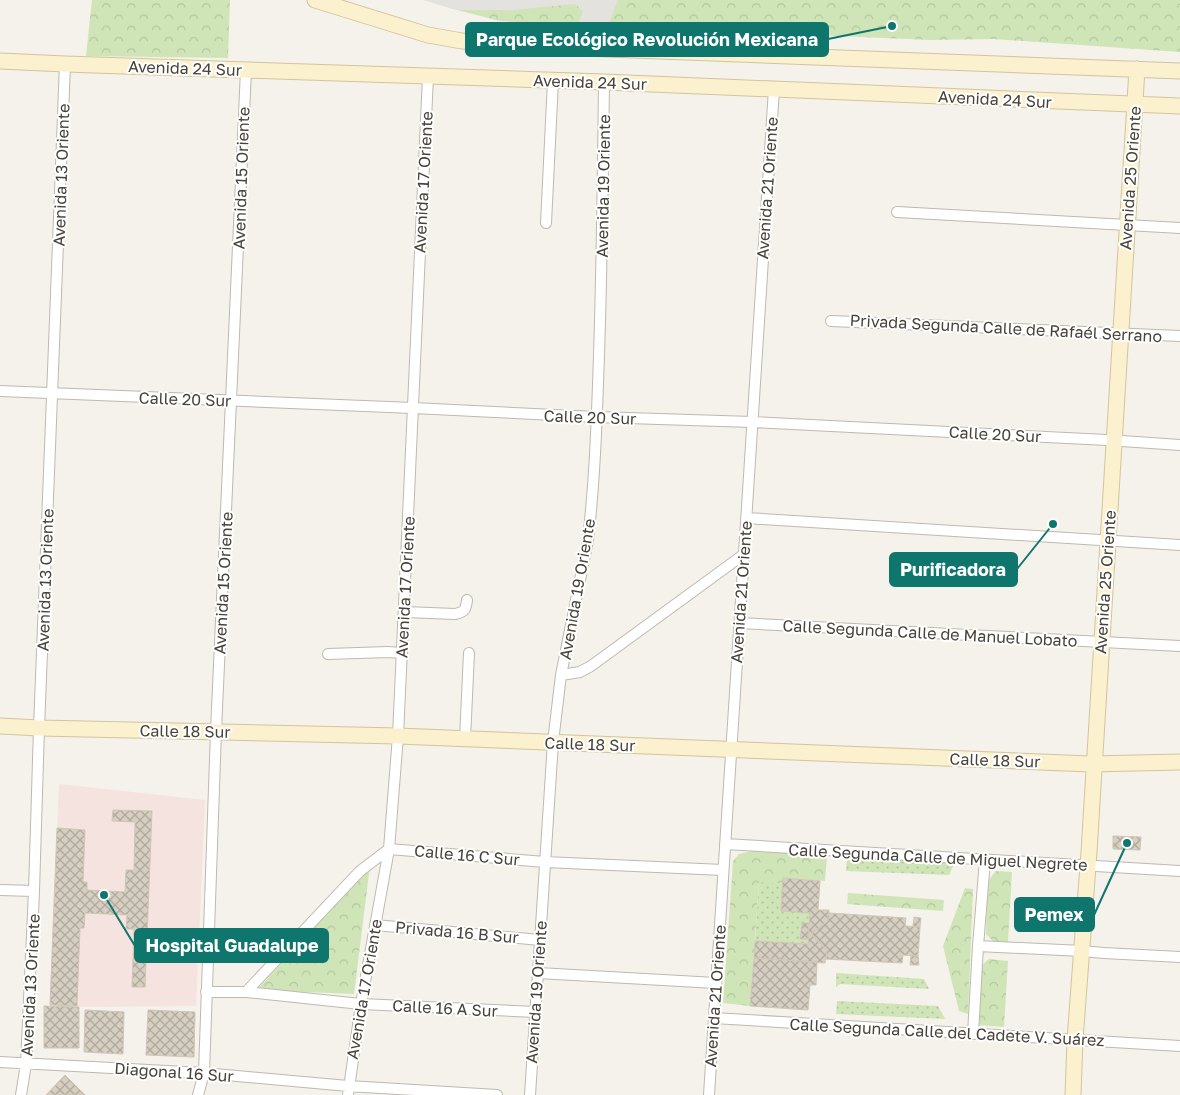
<svg xmlns="http://www.w3.org/2000/svg" width="1180" height="1095" font-family="'Golos Text',sans-serif">
	<defs>
		<pattern id="park-crowns" width="20" height="18" patternUnits="userSpaceOnUse" patternTransform="scale(1.25)"><rect width="20" height="18" fill="#cfe5b7"/><path d="M2 6a3 3 0 1 1 6 0M12 15a3 3 0 1 1 6 0" fill="none" stroke="#b3c69e"/></pattern>
		<pattern id="garden-dots" width="8" height="8" patternUnits="userSpaceOnUse" patternTransform="scale(1.25)"><rect width="8" height="8" fill="#cfe5b7"/><path d="M2 2h.1M6 6h.1" fill="none" stroke="#b3c69e" stroke-width="1.8" stroke-linecap="round"/></pattern>
		<pattern id="building-cross-hatch" width="8" height="8" patternUnits="userSpaceOnUse" patternTransform="scale(1.25)"><rect width="8" height="8" fill="#d5cec1"/><path d="M0 0l8 8M0 8l8-8" fill="none" stroke="#afa99e"/></pattern>
	</defs>
	<rect width="100%" height="100%" fill="#f4f2eb"/>
	<path fill="#f4e3df" d="M59 784 205 800 196 1006 79 1007 77 1006 50 1005Z"/>
	<path fill="url(#park-crowns)" d="M92 0H230L228 58 86 56Z
		M424 0H1180V52L993 39 930 40 578 25 500 21 457 10Z
		M757 850 827 856 825 881 784 878 783 884 759 883 750 1006 723 1003 733 861 739 854Z
		M370 866 354 994 257 990Z
		M996 871 1012 872 1008 942 993 941 986 934 987 882Z
		M965 888 973 889 968 1014 959 1011 943 946Z
		M848 893 944 900 943 911 847 904Z
		M989 959 1008 961 1004 1027 978 1025 981 966Z"/>
	<path fill="url(#garden-dots)" d="M847 856 955 862 949 875 846 871Z
		M759 882 783 884 781 911 810 913 809 923H802L800 938 808 939V944L755 941Z
		M836 973 924 979 929 989 840 984 836 987Z
		M837 1001 938 1006 945 1019 836 1014Z"/>
	<path fill="#e3e2df" d="M424 0H618L608 26 578 25 583 11 575 4 513 10H457Z"/>
	<path fill="url(#building-cross-hatch)" stroke="#d0c6b5" d="M113 810 152 811 145 987H132L134 929H126L127 915 85 913 84 928H80L77 1006 50 1005 57 828 85 830 83 882H87V890L125 892 126 870H134L135 822 112 821Z
		M1113 836 1141 837 1140 850 1113 849Z
		M783 878 820 881 818 910H829L828 921 813 932 812 935 827 950 825 963 754 958 755 941 808 944 810 913 781 911Z
		M829 913 906 918 905 926 920 927 918 956 903 955 902 963 826 959 827 950 812 935 813 932 828 921Z
		M914 917 921 918 920 927 913 926Z
		M802 923H809L808 939H800Z
		M911 955 918 956 919 965H910Z
		M754 958 817 962 816 985H810L808 1010 750 1006Z
		M44 1006 79 1007V1048H44Z
		M85 1010 124 1012 123 1054 84 1052Z
		M148 1010 195 1012 194 1057 146 1055Z
		M65 1075 85 1095H46Z"/>
	<g fill="none" stroke-linecap="round" stroke-linejoin="round">
		<defs>
			<path id="street" d="M897 212 1180 228
				M546 223 553 81
				M831 321 1180 336
				M0 391 413 408 597 417 752 422 1107 440 1180 445
				M746 518 1180 545
				M405 612 455 614C465 612 466 609 467 600
				M739 623 1180 646
				M328 654 388 652 402 653
				M561 675 580 672 591 666 743 555
				M465 739 469 653
				M725 844 1180 871
				M0 890 34 891
				M375 925 540 940
				M978 946 1082 951 1104 953 1180 957
				M538 973 716 983
				M206 992H246L361 1004 535 1012
				M246 992 360 871 389 849 545 862 723 870
				M714 1018 1180 1046
				M973 1034 978 946 985 860
				M0 1062 204 1073 348 1086 497 1095
				M21 1095 26 1064 34 891 39 728 65 64
				M198 1095 204 1073 216 731 246 70
				M348 1095 361 1004 389 849 398 736 428 76
				M530 1095 553 742 561 675 588 540C595 478 597 416 599 355 602 264 603 173 604 82
				M709 1095 774 89"/>
			<path id="secondary" d="M315 0 428 35 462 41 529 46 1180 71
				M0 61 65 64 604 82 1180 106
				M0 726 39 728 398 736 1090 764 1180 762
				M1073 1095 1075 1040 1089 852 1137 69"/>
		</defs>
		<use href="#street" stroke="#bfb9ae" stroke-width="12"/>
		<use href="#secondary" stroke="#d1c59e" stroke-width="17"/>
		<use href="#street" stroke="#fff" stroke-width="10"/>
		<use href="#secondary" stroke="#fbf1ce" stroke-width="15"/>
	</g>
	<g text-anchor="middle" dominant-baseline="central" stroke-width="4" stroke-linejoin="round" paint-order="stroke">
		<g font-size="16" fill="#484239" stroke="#fff">
			<text transform="translate(185 68) rotate(2)">Avenida 24 Sur</text>
			<text transform="translate(590 82) rotate(2)">Avenida 24 Sur</text>
			<text transform="translate(995 99) rotate(3)">Avenida 24 Sur</text>
			<text transform="translate(61 175) rotate(-88)">Avenida 13 Oriente</text>
			<text transform="translate(241 178) rotate(-88)">Avenida 15 Oriente</text>
			<text transform="translate(1130 178) rotate(-86)">Avenida 25 Oriente</text>
			<text transform="translate(423 182) rotate(-87)">Avenida 17 Oriente</text>
			<text transform="translate(603 186) rotate(-89)">Avenida 19 Oriente</text>
			<text transform="translate(767 188) rotate(-86)">Avenida 21 Oriente</text>
			<text transform="translate(1006 328) rotate(3)">Privada Segunda Calle de Rafaél Serrano</text>
			<text transform="translate(185 399) rotate(2)">Calle 20 Sur</text>
			<text transform="translate(590 417) rotate(2)">Calle 20 Sur</text>
			<text transform="translate(995 434) rotate(3)">Calle 20 Sur</text>
			<text transform="translate(45 580) rotate(-88)">Avenida 13 Oriente</text>
			<text transform="translate(1105 582) rotate(-86)">Avenida 25 Oriente</text>
			<text transform="translate(223 583) rotate(-87)">Avenida 15 Oriente</text>
			<text transform="translate(405 587) rotate(-87)">Avenida 17 Oriente</text>
			<text transform="translate(577 589) rotate(-80)">Avenida 19 Oriente</text>
			<text transform="translate(741 592) rotate(-86)">Avenida 21 Oriente</text>
			<text transform="translate(930 633) rotate(3)">Calle Segunda Calle de Manuel Lobato</text>
			<text transform="translate(185 731) rotate(1)">Calle 18 Sur</text>
			<text transform="translate(590 744) rotate(2)">Calle 18 Sur</text>
			<text transform="translate(995 760) rotate(2)">Calle 18 Sur</text>
			<text transform="translate(467 855) rotate(5)">Calle 16 C Sur</text>
			<text transform="translate(938 857) rotate(3)">Calle Segunda Calle de Miguel Negrete</text>
			<text transform="translate(457 932) rotate(5)">Privada 16 B Sur</text>
			<text transform="translate(30 985) rotate(-87)">Avenida 13 Oriente</text>
			<text transform="translate(364 989) rotate(-80)">Avenida 17 Oriente</text>
			<text transform="translate(536 992) rotate(-86)">Avenida 19 Oriente</text>
			<text transform="translate(715 996) rotate(-86)">Avenida 21 Oriente</text>
			<text transform="translate(445 1008) rotate(3)">Calle 16 A Sur</text>
			<text transform="translate(947 1032) rotate(3)">Calle Segunda Calle del Cadete V. Suárez</text>
			<text transform="translate(174 1072) rotate(4)">Diagonal 16 Sur</text>
		</g>
	</g>
	<path fill="none" stroke="#0f766e" stroke-width="2" d="M892 26L828 39M1053 524L1017 569M1127 843L1094 915M104 895L135 946"/>
	<g fill="#0f766e" stroke="#fff" stroke-width="2">
		<circle cx="892" cy="26" r="5"/>
		<circle cx="1053" cy="524" r="5"/>
		<circle cx="1127" cy="843" r="5"/>
		<circle cx="104" cy="895" r="5"/>
	</g>
	<g fill="#0f766e" stroke="#0f766e" stroke-width="2">
		<rect x="466" y="23" width="362" height="33" rx="5"/>
		<rect x="890" y="553" width="127" height="33" rx="5"/>
		<rect x="1015" y="898" width="79" height="33" rx="5"/>
		<rect x="135" y="929" width="193" height="33" rx="5"/>
	</g>
	<g font-size="18" text-anchor="middle" font-weight="bold" fill="#fff">
		<text x="647" y="46">Parque Ecológico Revolución Mexicana</text>
		<text x="953" y="576">Purificadora</text>
		<text x="1054" y="921">Pemex</text>
		<text x="232" y="952">Hospital Guadalupe</text>
	</g>
</svg>
